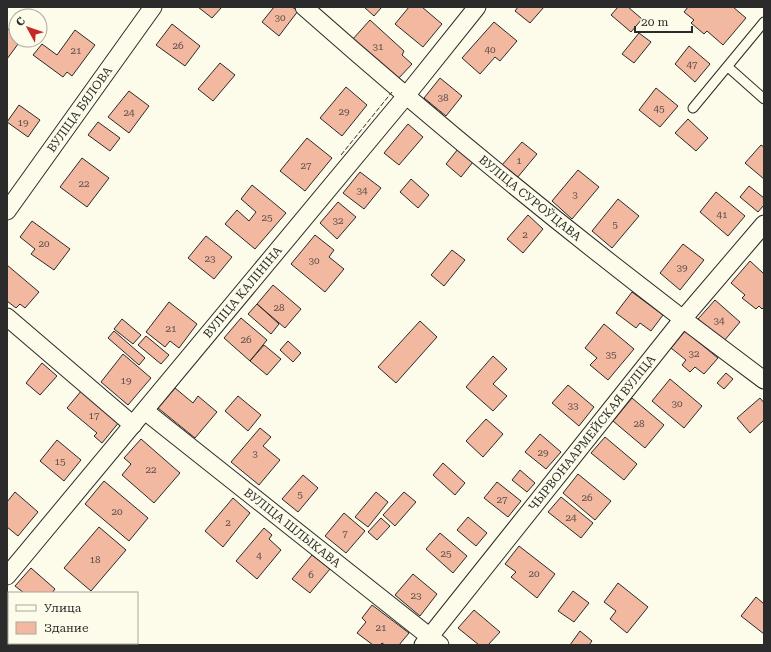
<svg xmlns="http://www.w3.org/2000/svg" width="771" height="652" font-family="'Roboto Serif',serif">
	<rect width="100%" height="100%" fill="#fdfbea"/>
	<path fill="#f2b8a0" stroke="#2b2b2b" d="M198 7H222L212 18Z
		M274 7H292L298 11 279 36 262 22Z
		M364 7H382L374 16Z
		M409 7H422L442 24 423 47 395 24Z
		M518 7H544L530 23 515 11Z
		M618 7H628L642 19 631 32 611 15Z
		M688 7H733L746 18 723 45 707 31 704 34 691 23 694 20 684 12Z
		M370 20 404 51 402 55 412 64 397 80 352 40Z
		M494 22 517 41 500 61 495 57 480 74 462 58Z
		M172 24 200 46 185 66 156 45Z
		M7 28 16 35V40H21L7 59Z
		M75 30 95 45 72 76 67 72 63 77 33 55 42 44 57 55Z
		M639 33 651 42 634 63 622 54Z
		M689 46 710 64 695 82 675 64Z
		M220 63 235 75 213 101 198 89Z
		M440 78 462 96 446 116 424 98Z
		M346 87 367 105 342 136 320 118Z
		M656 88 678 106 660 127 639 110Z
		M129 91 149 106 129 133 108 117Z
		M19 105 40 120 28 137 7 122Z
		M688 119 708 138 696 151 675 133Z
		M98 122 120 138 110 151 88 135Z
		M408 124 423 137 399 165 384 153Z
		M307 138 332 158 305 191 280 171Z
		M522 142 537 154 517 178 502 165Z
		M761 145 764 147V179L745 163Z
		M458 149 473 162 461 177 446 164Z
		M82 158 109 178 87 207 60 187Z
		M578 170 599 187 572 219 552 201Z
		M360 172 381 188 364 209 343 193Z
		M411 179 429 195 418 208 400 192Z
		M252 185 286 213 255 249 225 224 237 210 249 221 256 212 241 199Z
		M749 186 764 198V205L758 212 740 197Z
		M716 192 745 216 728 236 700 212Z
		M618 199 639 216 612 248 592 231Z
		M338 202 356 217 337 239 320 223Z
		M528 215 543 229 523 253 507 239Z
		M32 221 70 249 54 270 31 254 35 249 20 237Z
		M315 235 334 250 329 257 344 269 325 292 291 264Z
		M206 236 232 257 214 279 188 258Z
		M683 244 704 260 680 290 660 273Z
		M452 250 465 260 444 286 431 275Z
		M750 261 764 274V307L762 309 759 306 756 309 742 298 745 295 731 283Z
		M7 265 39 292 25 308 20 304 16 308 7 301Z
		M273 285 301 309 285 328 257 304Z
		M632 292 663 315 651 331 640 323 636 328 616 313Z
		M715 300 740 322 724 341 698 319Z
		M169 302 197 324 179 348 170 341 165 347 146 332Z
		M257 304 279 324 271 334 248 314Z
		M241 318 267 340 250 361 224 338Z
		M122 319 141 335 133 344 114 329Z
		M420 321 437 337 396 383 378 367Z
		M604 324 634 349 608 380 590 365 597 358 585 348Z
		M114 331 145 358 139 365 108 338Z
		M685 331 718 358 704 374 695 367 690 372 682 365 686 360 671 348Z
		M146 336 169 355 161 364 138 345Z
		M288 341 301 353 293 362 280 350Z
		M264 345 281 359 267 375 250 361Z
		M123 354 151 378 128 405 101 382Z
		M493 356 507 369 493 384 507 396 493 411 466 387Z
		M42 363 57 376 40 395 26 383Z
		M726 373 733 379 724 389 717 383Z
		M670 379 702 406 684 428 652 401Z
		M568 385 594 407 579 426 552 403Z
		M175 388 193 403 198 396 217 412 195 438 158 408Z
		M82 390 120 421 102 443 94 436 97 433 67 408Z
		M238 396 261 415 248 431 225 411Z
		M632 398 664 425 645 448 613 421Z
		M760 398 764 403V420L750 433 737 418Z
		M486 419 503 434 483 457 466 441Z
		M260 428 271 437 263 446 280 460 259 485 231 462Z
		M540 434 561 452 546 469 525 452Z
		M605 437 637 464 624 480 591 453Z
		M141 439 180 473 154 503 122 475 131 464 124 458Z
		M57 440 81 460 64 481 40 461Z
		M443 463 465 483 455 495 433 475Z
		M520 470 535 483 527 492 512 480Z
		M578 474 611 501 595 520 563 493Z
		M303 475 318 488 298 512 282 499Z
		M104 481 148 518 129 541 85 504Z
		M497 482 521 501 508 517 484 498Z
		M15 492 38 512 18 536 7 527V502Z
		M376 492 388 502 368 527 355 517Z
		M404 492 416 502 395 526 383 515Z
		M561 497 593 523 581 538 548 512Z
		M233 498 250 513 223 547 205 531Z
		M344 513 365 531 346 553 325 536Z
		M468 517 487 533 476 546 457 530Z
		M381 518 390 526 377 540 368 532Z
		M99 527 126 550 91 591 64 568Z
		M264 528 272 535 269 539 281 550 257 579 236 561Z
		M440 533 467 556 453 573 426 549Z
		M519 546 555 574 537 598 511 577 516 572 505 564Z
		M312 555 330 569 310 593 292 579Z
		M31 568 55 589 52 593H24L15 586Z
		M413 574 437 594 420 616 395 595Z
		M618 583 648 607 627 633 610 619 616 611 604 602Z
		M573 591 589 603 574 622 558 611Z
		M756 597 764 604V634L741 616Z
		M372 605 409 633 399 645H385L382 643 380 645H373L357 633 366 622 362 618Z
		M7 606 9 607V641L7 644Z
		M474 610 500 632 488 645H479L458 628Z
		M580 631 592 641 589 645H570Z"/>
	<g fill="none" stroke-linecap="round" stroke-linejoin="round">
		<defs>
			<path id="service" d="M728 67 764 99
				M693 108 764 22"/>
			<g id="minor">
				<path id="s1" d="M304 7C452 138 606 263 764 380"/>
				<path id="s2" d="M7 211 153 7"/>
				<path d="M7 317 133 425"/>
				<path id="s3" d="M145 411 440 645"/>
				<path id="s4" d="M7 576 405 97 477 7"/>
				<path id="s5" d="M423 645 682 320 764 224"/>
			</g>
		</defs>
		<use href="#service" stroke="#2b2b2b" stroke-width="11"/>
		<use href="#minor" stroke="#2b2b2b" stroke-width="19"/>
		<use href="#service" stroke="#fdfbea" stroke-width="9"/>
		<use href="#minor" stroke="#fdfbea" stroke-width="17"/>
		<path stroke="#2b2b2b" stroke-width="1" stroke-dasharray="5 2" stroke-linecap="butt" d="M341 155 392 92"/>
	</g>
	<g text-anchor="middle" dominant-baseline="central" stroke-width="3" stroke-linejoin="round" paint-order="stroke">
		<g font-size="10" fill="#5d4e48">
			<text x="280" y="17">30</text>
			<text x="178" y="45">26</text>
			<text x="378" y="46">31</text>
			<text x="490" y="49">40</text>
			<text x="76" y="50">21</text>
			<text x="692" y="64">47</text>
			<text x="443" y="97">38</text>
			<text x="659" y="108">45</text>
			<text x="344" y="111">29</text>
			<text x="129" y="112">24</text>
			<text x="23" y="122">19</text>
			<text x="519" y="160">1</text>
			<text x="306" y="165">27</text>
			<text x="84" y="183">22</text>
			<text x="362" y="190">34</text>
			<text x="575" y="194">3</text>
			<text x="722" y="214">41</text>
			<text x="267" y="217">25</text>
			<text x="338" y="220">32</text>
			<text x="615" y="224">5</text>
			<text x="525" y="234">2</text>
			<text x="44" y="243">20</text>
			<text x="210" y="258">23</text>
			<text x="314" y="260">30</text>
			<text x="682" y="267">39</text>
			<text x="279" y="307">28</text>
			<text x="719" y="320">34</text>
			<text x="171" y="328">21</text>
			<text x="246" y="339">26</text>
			<text x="694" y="353">32</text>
			<text x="611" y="354">35</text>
			<text x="126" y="380">19</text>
			<text x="677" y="403">30</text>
			<text x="573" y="405">33</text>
			<text x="94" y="415">17</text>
			<text x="639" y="423">28</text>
			<text x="543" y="452">29</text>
			<text x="255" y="453">3</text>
			<text x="60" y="461">15</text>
			<text x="151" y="469">22</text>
			<text x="300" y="494">5</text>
			<text x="587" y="497">26</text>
			<text x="502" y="499">27</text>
			<text x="117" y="511">20</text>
			<text x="571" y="517">24</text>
			<text x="228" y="522">2</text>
			<text x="345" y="533">7</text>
			<text x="446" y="553">25</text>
			<text x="259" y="555">4</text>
			<text x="95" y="559">18</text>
			<text x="534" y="573">20</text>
			<text x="311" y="574">6</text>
			<text x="416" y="595">23</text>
			<text x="381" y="627">21</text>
		</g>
		<g font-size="12" fill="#2b2b2b" stroke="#fdfbea">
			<text stroke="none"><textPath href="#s2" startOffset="125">ВУЛІЦА БЯЛОВА</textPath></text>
			<text stroke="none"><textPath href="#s1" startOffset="296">ВУЛІЦА СУРОЎЦАВА</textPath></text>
			<text stroke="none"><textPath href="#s4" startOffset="369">ВУЛІЦА КАЛІНІНА</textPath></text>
			<text stroke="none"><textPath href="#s5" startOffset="271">ЧЫРВОНААРМЕЙСКАЯ ВУЛІЦА</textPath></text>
			<text stroke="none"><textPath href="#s3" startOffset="188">ВУЛІЦА ШЛЫКАВА</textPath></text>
		</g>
	</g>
	<rect width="771" height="652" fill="none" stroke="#2b2b2b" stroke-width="16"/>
	<rect x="8" y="592" width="130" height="52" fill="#fdfbea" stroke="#a9a89e"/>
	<rect x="16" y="605" width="20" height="6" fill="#fdfbea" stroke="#a9a89e"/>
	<text x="44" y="612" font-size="12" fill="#2b2b2b">Улица</text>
	<rect x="16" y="622" width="20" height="12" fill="#f2b8a0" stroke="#a9a89e"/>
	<text x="44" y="632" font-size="12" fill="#2b2b2b">Здание</text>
	<g transform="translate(28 28) rotate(310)"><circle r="19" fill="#fdfbea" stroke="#a9a89e"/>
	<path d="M0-3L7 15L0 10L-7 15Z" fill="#c62828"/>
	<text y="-6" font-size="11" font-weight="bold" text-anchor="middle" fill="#2b2b2b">С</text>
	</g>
	<path d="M635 26v6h57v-6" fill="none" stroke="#2b2b2b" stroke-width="2"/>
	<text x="641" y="26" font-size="12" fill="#2b2b2b" stroke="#fdfbea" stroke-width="3" paint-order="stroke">20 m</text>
</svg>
